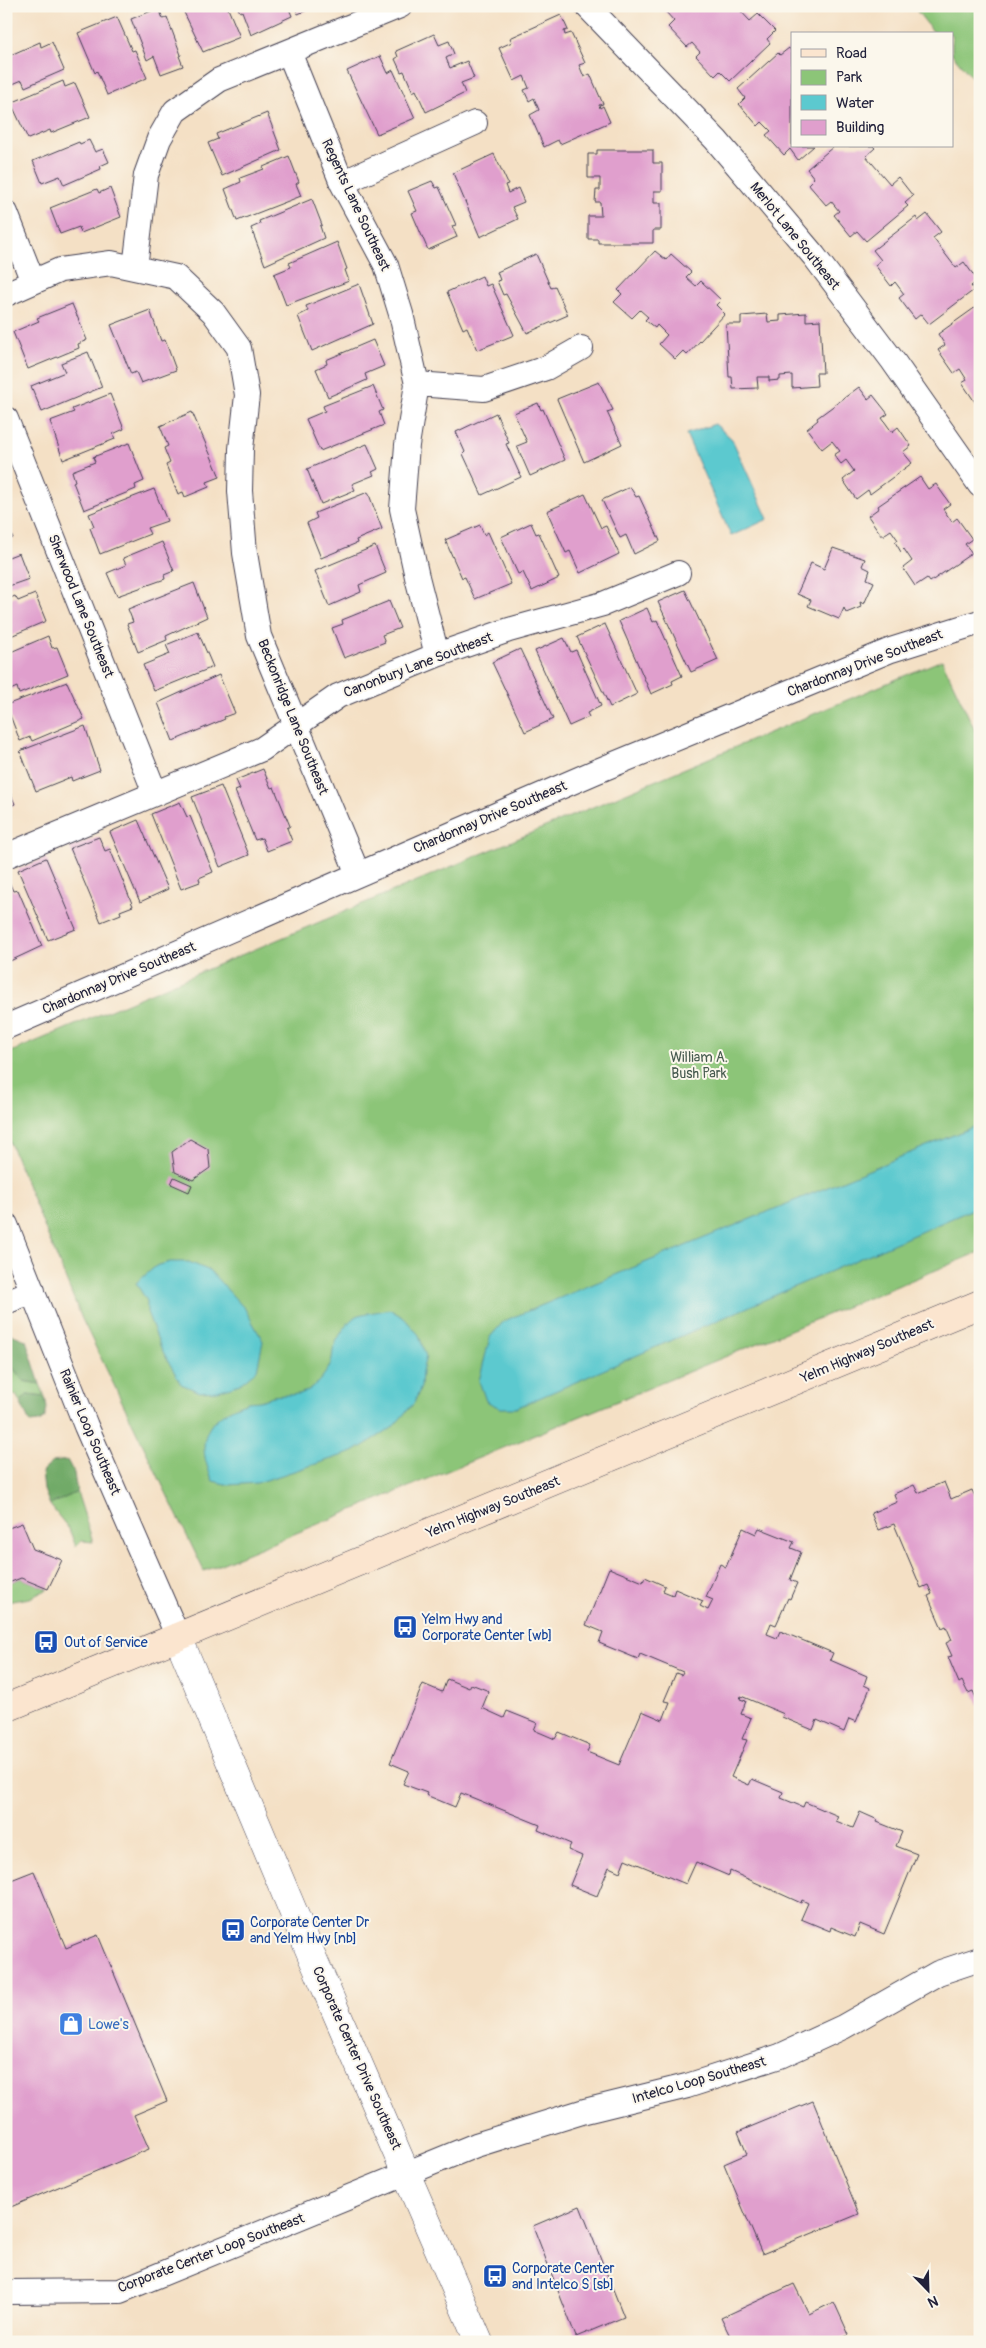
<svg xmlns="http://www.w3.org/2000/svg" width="986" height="2348" font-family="Pangolin,sans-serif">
	<rect width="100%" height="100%" fill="#fbf7ec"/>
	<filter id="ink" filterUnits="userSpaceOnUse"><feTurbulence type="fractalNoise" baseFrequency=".02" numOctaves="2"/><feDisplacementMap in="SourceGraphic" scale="10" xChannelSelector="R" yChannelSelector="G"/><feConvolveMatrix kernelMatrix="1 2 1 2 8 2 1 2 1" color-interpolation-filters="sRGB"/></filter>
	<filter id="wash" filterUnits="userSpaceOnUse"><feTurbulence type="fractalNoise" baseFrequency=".0096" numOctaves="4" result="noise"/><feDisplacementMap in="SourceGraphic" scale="20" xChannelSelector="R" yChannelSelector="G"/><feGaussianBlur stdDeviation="1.12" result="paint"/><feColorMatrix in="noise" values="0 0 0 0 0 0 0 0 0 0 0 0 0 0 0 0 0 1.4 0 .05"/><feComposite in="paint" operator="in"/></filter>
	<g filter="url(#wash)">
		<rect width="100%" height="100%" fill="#f4e0c5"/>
		<path fill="#8cc578" stroke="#57745a" d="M913 6H980V87L952 54V34H935Z
			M942 660 980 741V1252L204 1571 82 1319 6 1133V1054Z
			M6 1358 23 1381 40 1384 45 1397 27 1395 20 1402 16 1395 6 1393Z
			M77 1492 93 1542 81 1541 76 1547 69 1529 50 1505Z
			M21 1578 48 1589 30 1598 6 1602V1584Z"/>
		<path fill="#71aa68" stroke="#4a6652" d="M6 1332 26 1340 40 1384 23 1381 6 1358Z
			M27 1395 45 1397 47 1407 45 1418 39 1422 30 1423 20 1402Z
			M67 1460 74 1473 77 1492 50 1505 44 1490 42 1472 53 1462Z"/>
		<path fill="#5cc9cf" stroke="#3f7685" d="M715 424 732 439 768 519 731 536 686 434Z
			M980 1124V1206L516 1408H500L486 1401 479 1381 490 1337 504 1321Z
			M170 1262H189L210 1271 245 1309 263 1341 257 1370 240 1384 218 1391 200 1392 181 1384 161 1348 147 1312V1301L136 1283 156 1266Z
			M389 1309 404 1318 419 1335 426 1357 422 1371 421 1387 414 1403 392 1428 353 1452 257 1483 229 1485 213 1481C194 1440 205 1417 248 1402 253 1401 258 1402 263 1400 267 1399 269 1397 273 1396 286 1394 299 1397 310 1389 318 1384 326 1373 330 1365 333 1360 332 1352 334 1347 338 1337 347 1322 356 1316 362 1313 381 1312 389 1309Z"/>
		<g id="blocks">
			<path fill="#e09fcd" d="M181 6H227L240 37 203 52Z
				M237 6H288L292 16 251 35 242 11 240 12Z
				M295 6H316L298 14Z
				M670 6H736L750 21 758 14 775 31 767 39 770 43 730 81 720 71 715 76 696 56 700 52 692 43 687 47 668 27 674 21 665 11Z
				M159 8 163 19 167 17 181 55 179 56 183 66 161 74 154 56 147 60 131 19Z
				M561 15 568 30 564 31 565 35 571 33 585 63 579 65 584 77 590 74 603 104 599 105 600 108 603 106 610 122 560 144 558 140 544 147 530 115 539 110 534 98 529 101 524 90 529 88 524 76 514 81 499 48 512 42 510 38Z
				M117 17 132 51 135 50 147 78 107 95 97 71 95 73 78 33Z
				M434 34 439 45 449 41 454 54 446 58 450 68 467 61 474 78 461 83 465 93 426 112 416 90 413 92 404 71 401 72 395 59 398 57 396 51Z
				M40 42 41 47 52 42 64 70 25 87 22 80 6 87V57Z
				M789 48 792 52V146H814L798 160 790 149 784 155 766 135 771 131 762 122 758 126 739 104 745 98 738 89 778 53 780 55Z
				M380 56 388 73 393 70 415 118 377 134 347 71Z
				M63 81 65 87 75 83 90 117 51 133 50 130 28 139 11 103Z
				M267 113 281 150 222 176 208 143 218 139 216 134Z
				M89 140 95 152 103 149 109 162 100 166 101 169 64 185 60 176 42 183 33 161 79 142 80 144Z
				M834 146H873L875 148 866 156 890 184 898 177 913 196 905 203 908 206 866 241 857 231 851 236 834 215 839 211 831 201 826 205 808 184 814 178 807 169Z
				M597 150H653V163H662V191H654V203H661V230H653V243H598V239H588V216H601L600 202H595L596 190H600V178H588V154H597Z
				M494 154 508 184 505 185 508 193 518 188 524 202 512 207 518 219 480 237 453 173Z
				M289 156 299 182 296 184 301 196 237 221 225 189 241 182 240 178 264 169 263 167Z
				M432 181 436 188 439 187 456 225 452 226 457 237 428 250 412 213 417 211 408 191Z
				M110 188 121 217 81 233 79 227 60 234 50 208 97 189 99 193Z
				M312 199 322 225 320 226 324 238 265 265 251 228 260 224 259 221Z
				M927 214 941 232 933 238 956 268 964 262 978 281 971 286 974 290 929 324 921 314 915 319 899 298 904 294 895 282 891 286 875 265 881 260 873 250 916 217 918 221Z
				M337 242 347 269 345 270 349 281 286 305 274 274 291 267 289 263Z
				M655 251 666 260 671 254 691 272 686 277 696 286 701 281 721 300 716 305 725 314 687 355 683 351 675 359 659 344 667 335 657 325 655 328 645 320 648 317 640 310 632 318 614 302 622 294 618 290Z
				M536 254 551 288 555 286 568 315 527 333 506 294 503 295 497 281 500 280 497 272Z
				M482 276 486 286 491 284 514 335 477 350 467 327 463 329 447 292Z
				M359 284 373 324 312 351 298 316 308 311 306 306Z
				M72 304 87 340 78 344 79 348 28 369 13 332 39 321 37 318Z
				M980 304V404L977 405 962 383 967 380 960 369 954 373 938 350 945 345 938 334Z
				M150 310 161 341 165 340 176 370 141 383 136 372 131 374 111 325Z
				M806 313V321L820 320 823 373H816L817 386 792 388V375L780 376V380L769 381V377H757L758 388 733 389 732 377H729L726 324H741V316L767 314 768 322 780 321V315Z
				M373 340 384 366 365 374 367 380 328 397 316 369 327 364 326 360Z
				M88 352 102 387 42 412 31 386 65 372 61 363Z
				M599 382 613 410 607 412 622 444 584 462 557 399Z
				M373 386 383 410 379 412 384 425 320 451 306 419 325 411 323 406Z
				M859 387 868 399 873 395 888 414 882 418 892 432 898 427 911 446 903 452 912 463 870 494 868 490 856 499 843 480 854 471 846 460 841 464 834 455 840 451 832 441 822 449 807 429 818 420 817 418Z
				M110 394 124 429 113 434 115 439 63 460 50 421 74 412 72 409Z
				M538 403 541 410 543 409 565 460 530 476 517 446 527 442 514 413Z
				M192 412 220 477 207 482 209 487 185 497 183 492 178 494 166 465 170 463 164 448 168 446 160 426Z
				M496 413 509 443 506 444 521 477 482 495 463 454 465 452 456 432Z
				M129 443 144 481 135 485 136 489 84 510 73 482 75 481 72 471 95 462 93 457Z
				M367 444 378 469 372 472 374 475 352 484 355 490 321 504 307 469Z
				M920 477 928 489 936 484 950 504 943 509 952 522 957 518 972 539 965 544 972 553 930 582 927 578 915 586 903 568 912 561 904 549 901 552 895 542 898 540 891 530 882 536 868 516 879 508 878 506Z
				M630 487 636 497 639 496 660 541 634 554 626 535 620 538 602 500Z
				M154 489 167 521 147 528 150 534 100 554 90 528 94 526 89 514Z
				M368 492 382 529 356 540 357 543 321 558 307 523 317 518 315 513Z
				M585 494 601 528 606 526 619 554 580 573 570 551 566 553 547 511Z
				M6 522 13 538 6 541Z
				M531 523 536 534 539 533 559 578 532 591 523 572 518 574 501 537Z
				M480 525 484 535 488 532 511 584 475 599 465 577 462 578 445 540Z
				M162 542 174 571 164 575 165 579 117 596 107 573 126 565 123 558Z
				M375 546 386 573 359 585 361 592 329 606 315 571Z
				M833 548 865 559 862 566 870 570 867 579 874 582 864 604 860 602 861 607 846 613 844 608 839 619 808 606 811 600 797 594 811 563 824 569Z
				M19 553 29 579 6 587V558Z
				M194 583 207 617 166 636 167 640 138 652 127 624 133 622 128 609Z
				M685 590 718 660 691 672 658 602Z
				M35 594 46 621 6 638V600L15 596 18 601Z
				M389 601 400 628 382 635 385 642 344 658 332 628 343 624 342 620Z
				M647 608 653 622 657 620 682 676 672 681 673 684 651 694 619 621Z
				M605 624 637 694 610 707 577 637Z
				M198 632 213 667 154 691 143 665 170 654 166 645Z
				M48 636 52 648 57 647 68 674 19 694 17 687 6 692V654Z
				M564 638 571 652 576 650 601 706 587 713 589 717 569 726 535 651Z
				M520 649 553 719 525 732 492 662Z
				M219 675 235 713 224 717 225 719 173 741 158 703Z
				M67 682 84 719 32 741 30 737 20 741 6 705Z
				M85 726 100 770 72 781 71 777 36 791 20 751Z
				M263 769 271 788 274 787 290 826 287 828 292 841 267 851 262 838 255 840 235 791 240 789 236 780Z
				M6 783 15 804 6 808Z
				M221 786 249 855 220 867 192 797Z
				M180 802 187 817 190 816 213 872 199 878 200 882 181 889 151 814Z
				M138 820 168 889 140 902 110 832Z
				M99 837 105 851 110 849 133 906 120 911 121 914 101 922 70 848Z
				M46 858 76 929 48 940 18 870Z
				M6 875 13 891 18 890 42 946 10 961 6 952Z
				M190 1139 208 1149 210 1168 193 1180 175 1172 172 1152Z
				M174 1177 192 1185 189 1192 171 1184Z
				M944 1482 951 1499 972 1490 980 1507V1707L973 1691 968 1693 962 1681 959 1683 948 1657 952 1656 946 1643 952 1640 946 1626 942 1628 928 1596 932 1594 928 1585 921 1588 894 1524 878 1530 871 1513 897 1502 894 1494 914 1485 918 1493Z
				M22 1523 33 1549 62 1560 48 1589 21 1578 6 1584V1529Z
				M743 1528 756 1534 759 1528 794 1542 791 1548 801 1552 790 1580 797 1583 790 1599 788 1598 776 1625 771 1623 767 1634 777 1638 780 1631 833 1653 830 1660 867 1676 864 1685 870 1688 856 1722 849 1719 844 1732 817 1720 813 1730 782 1717 784 1714 741 1696 740 1699 746 1701 741 1714 751 1718 742 1739 747 1740 731 1777 749 1785 752 1779 783 1792 781 1798 803 1807 805 1802 838 1816 836 1821 853 1828 860 1812 878 1820 877 1822 902 1832 896 1846 917 1854 884 1934 860 1924 855 1937 831 1927 830 1931 801 1919 808 1903 802 1900 801 1903 730 1871 729 1876 696 1862 686 1884 625 1859 620 1872 609 1867 597 1896 570 1885 582 1856 568 1850 571 1844 538 1830 540 1825 461 1793 455 1807 426 1795 427 1793 403 1784 409 1771 390 1763 423 1684 442 1692 447 1679 469 1688 471 1684 489 1691 482 1708 504 1718 507 1711 537 1723 534 1730 555 1739 559 1732 590 1745 587 1752 619 1765 642 1711 663 1720 670 1702 664 1701 676 1673 681 1675 683 1672 640 1654 638 1659 599 1643 603 1632 586 1625 609 1568 643 1582 645 1577 665 1586 663 1591 673 1595 675 1589 703 1601 700 1606 708 1610 713 1600 706 1597 720 1564 726 1567Z
				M34 1871 66 1948 98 1935 167 2101 134 2115 149 2149 6 2209V1882Z
				M813 2101 859 2214 762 2254 724 2164 747 2154 738 2132Z
				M580 2206 624 2317 576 2337 533 2226Z
				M794 2284 809 2314 834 2302 849 2335 835 2342H718L730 2336 721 2318Z"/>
		</g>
	</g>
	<g filter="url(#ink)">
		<use href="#blocks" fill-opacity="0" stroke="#423e50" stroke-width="1"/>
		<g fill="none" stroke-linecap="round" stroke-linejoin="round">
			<defs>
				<path id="minor" d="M587 6 716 140 814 256 893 361 980 485
					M289 52 342 183 386 265 401 314 417 384 407 445 402 509 417 577 437 655
					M342 183 475 123
					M6 213 33 282
					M135 268 146 175 159 139 175 111 219 80 400 6
					M6 294 60 270 111 263 176 277 213 312 239 348 247 395 241 449 240 491 245 553 259 636 358 874
					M417 384 484 389 546 368 581 348
					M6 419 155 793
					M6 856 262 749 338 696 437 655 509 630 603 604 678 573
					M6 1027 595 772 891 650 980 622
					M6 1225 86 1426 178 1637
					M6 1302 33 1291
					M6 2292 120 2291 476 2145 585 2111 687 2086 780 2056 843 2027 938 1973 980 1959"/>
				<path id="tertiary" d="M178 1637 314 1961 479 2342"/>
				<path id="secondary" d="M6 1708 980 1304"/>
			</defs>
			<use href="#minor" stroke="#423e50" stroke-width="26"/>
			<use href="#tertiary" stroke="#423e50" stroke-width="29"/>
			<use href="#secondary" stroke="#423e50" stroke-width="29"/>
			<use href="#minor" stroke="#fff" stroke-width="24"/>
			<use href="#tertiary" stroke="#fff" stroke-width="28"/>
			<use href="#secondary" stroke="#fbe5cf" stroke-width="28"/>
		</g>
	</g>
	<defs>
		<symbol id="bus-square" viewBox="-11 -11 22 22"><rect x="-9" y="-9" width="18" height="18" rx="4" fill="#1a4fb4" stroke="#fbf7ec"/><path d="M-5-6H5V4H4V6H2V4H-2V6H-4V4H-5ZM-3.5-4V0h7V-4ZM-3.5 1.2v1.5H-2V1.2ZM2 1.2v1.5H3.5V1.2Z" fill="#fff"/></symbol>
		<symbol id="shop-square" viewBox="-11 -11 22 22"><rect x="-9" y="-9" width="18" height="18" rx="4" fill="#3f7fe0" stroke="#fbf7ec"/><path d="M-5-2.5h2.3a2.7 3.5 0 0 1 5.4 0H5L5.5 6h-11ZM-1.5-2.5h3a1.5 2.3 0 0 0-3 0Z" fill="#fff"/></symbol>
	</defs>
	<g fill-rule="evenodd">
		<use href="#bus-square" x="391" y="1613" width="28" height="28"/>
		<use href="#bus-square" x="32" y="1628" width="28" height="28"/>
		<use href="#bus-square" x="219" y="1916" width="28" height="28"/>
		<use href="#shop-square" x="57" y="2010" width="28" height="28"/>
		<use href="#bus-square" x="481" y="2262" width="28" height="28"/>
	</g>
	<g text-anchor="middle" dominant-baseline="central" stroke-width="4" stroke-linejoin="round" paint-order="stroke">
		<g font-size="14" fill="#22223b" stroke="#fbf7ec">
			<text transform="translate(356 205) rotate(65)">Regents Lane Southeast</text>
			<text transform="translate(795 236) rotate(51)">Merlot Lane Southeast</text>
			<text transform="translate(81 606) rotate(68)">Sherwood Lane Southeast</text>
			<text transform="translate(865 663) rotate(-21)">Chardonnay Drive Southeast</text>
			<text transform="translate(418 665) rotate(-21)">Canonbury Lane Southeast</text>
			<text transform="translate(293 717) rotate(68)">Beckonridge Lane Southeast</text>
			<text transform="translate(490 817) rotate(-23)">Chardonnay Drive Southeast</text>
			<text transform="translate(119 978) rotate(-23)">Chardonnay Drive Southeast</text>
			<text transform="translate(867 1351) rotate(-23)">Yelm Highway Southeast</text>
			<text transform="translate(90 1432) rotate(67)">Rainier Loop Southeast</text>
			<text transform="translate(493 1507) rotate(-22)">Yelm Highway Southeast</text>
			<text transform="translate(357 2058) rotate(66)">Corporate Center Drive Southeast</text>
			<text transform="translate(699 2080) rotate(-16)">Intelco Loop Southeast</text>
			<text transform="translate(211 2253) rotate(-21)">Corporate Center Loop Southeast</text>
		</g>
		<g font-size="14" fill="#475b50" stroke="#fbf7ec">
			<text x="699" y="1057">William A.<tspan x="699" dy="16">Bush Park</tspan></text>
		</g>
		<g font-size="14" fill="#164399" stroke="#fbf7ec" text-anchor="start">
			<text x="422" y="1619">Yelm Hwy and<tspan x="422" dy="16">Corporate Center [wb]</tspan></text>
			<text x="64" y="1642">Out of Service</text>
			<text x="250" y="1922">Corporate Center Dr<tspan x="250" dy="16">and Yelm Hwy [nb]</tspan></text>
			<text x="512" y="2268">Corporate Center<tspan x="512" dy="16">and Intelco S [sb]</tspan></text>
		</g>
		<g font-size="14" fill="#366cbe" stroke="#fbf7ec" text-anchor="start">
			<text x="88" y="2024">Lowe's</text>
		</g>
	</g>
	<rect width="986" height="2348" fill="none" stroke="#fbf7ec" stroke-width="25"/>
	<rect x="791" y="32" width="162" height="115" fill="#fbf7ec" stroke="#a4a2a5"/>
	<rect x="801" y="49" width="25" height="8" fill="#fbe5cf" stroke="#a4a2a5"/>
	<text x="836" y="58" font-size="15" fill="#22223b">Road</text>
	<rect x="801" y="70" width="25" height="15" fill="#8cc578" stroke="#a4a2a5"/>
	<text x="836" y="82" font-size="15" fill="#22223b">Park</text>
	<rect x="801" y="95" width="25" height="15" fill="#5cc9cf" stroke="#a4a2a5"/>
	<text x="836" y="108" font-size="15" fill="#22223b">Water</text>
	<rect x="801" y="120" width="25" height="15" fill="#e09fcd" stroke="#a4a2a5"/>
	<text x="836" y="132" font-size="15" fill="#22223b">Building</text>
	<g transform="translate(928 2290) rotate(157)" stroke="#fbf7ec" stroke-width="4" paint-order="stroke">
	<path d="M0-4L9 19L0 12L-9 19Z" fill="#22223b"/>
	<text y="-8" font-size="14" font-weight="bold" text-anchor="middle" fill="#22223b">N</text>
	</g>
</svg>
